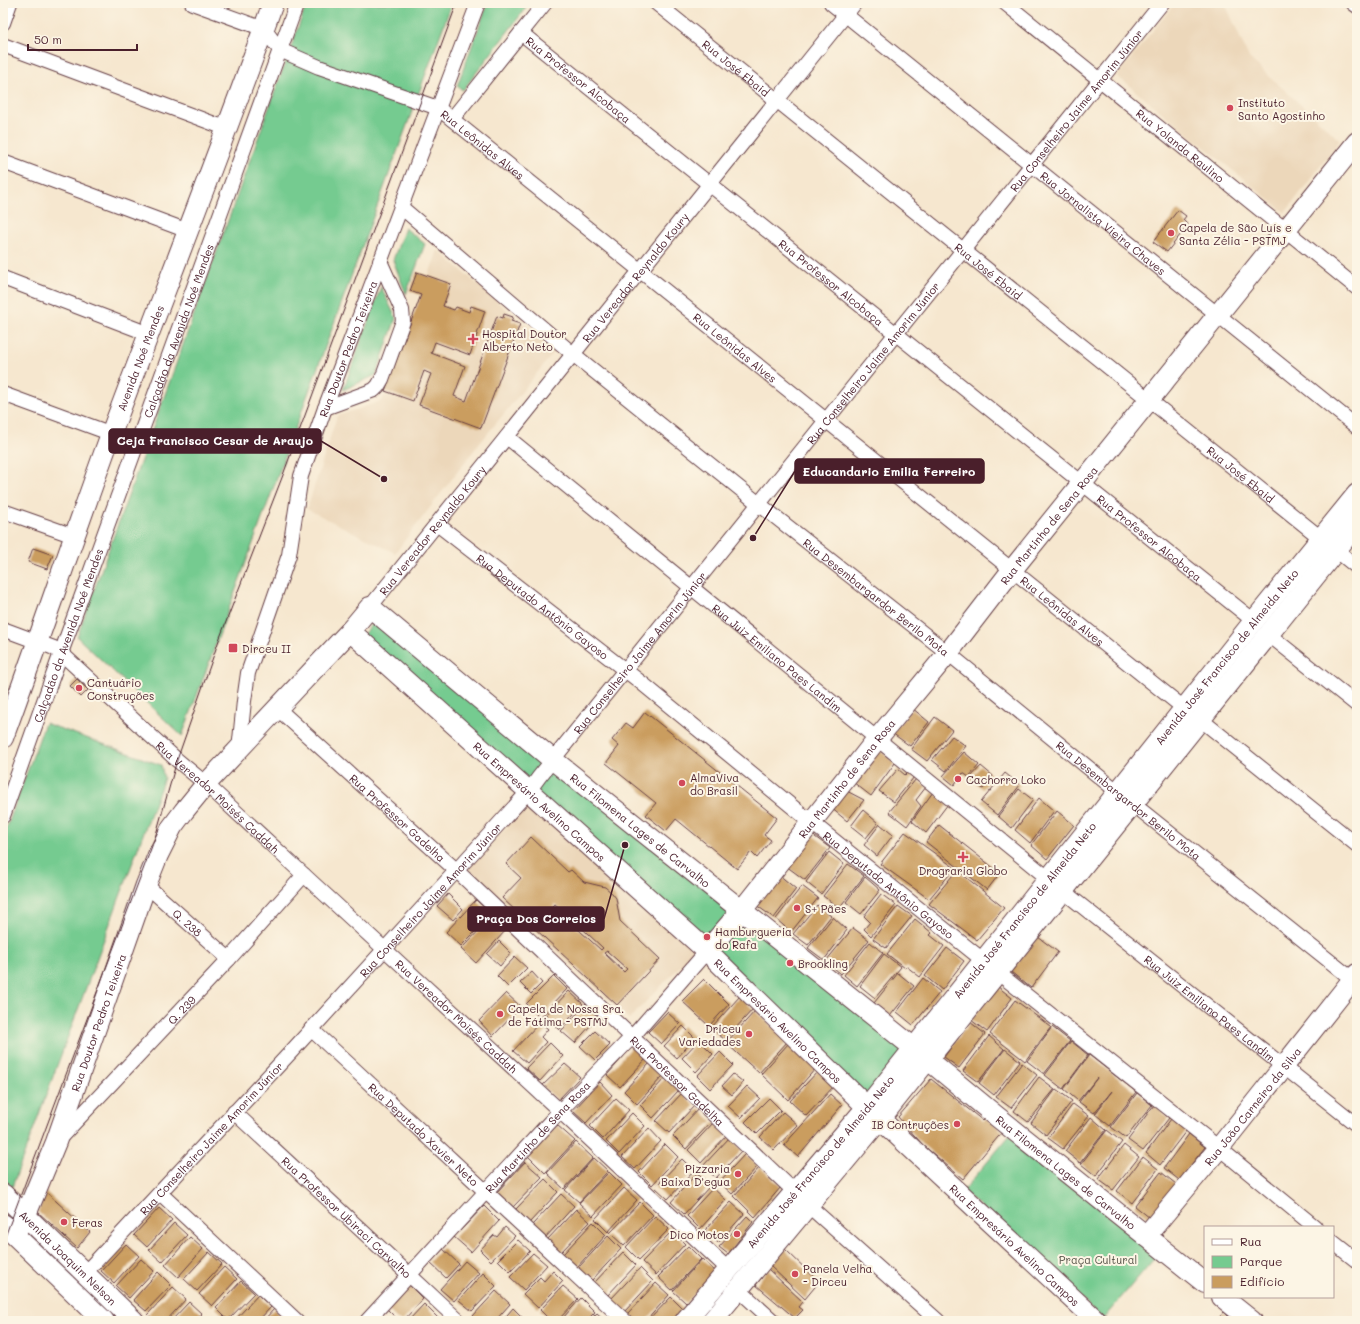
<svg xmlns="http://www.w3.org/2000/svg" width="1360" height="1324" font-family="Mali,sans-serif">
	<rect width="100%" height="100%" fill="#fcf5e5"/>
	<filter id="ink" filterUnits="userSpaceOnUse"><feTurbulence type="fractalNoise" baseFrequency=".025" numOctaves="2"/><feDisplacementMap in="SourceGraphic" scale="8" xChannelSelector="R" yChannelSelector="G"/><feConvolveMatrix kernelMatrix="1 2 1 2 8 2 1 2 1" color-interpolation-filters="sRGB"/></filter>
	<filter id="wash" filterUnits="userSpaceOnUse"><feTurbulence type="fractalNoise" baseFrequency=".012" numOctaves="4" result="noise"/><feDisplacementMap in="SourceGraphic" scale="16" xChannelSelector="R" yChannelSelector="G"/><feGaussianBlur stdDeviation="0.9" result="paint"/><feColorMatrix in="noise" values="0 0 0 0 0 0 0 0 0 0 0 0 0 0 0 0 0 1.4 0 .05"/><feComposite in="paint" operator="in"/></filter>
	<g filter="url(#wash)">
		<rect width="100%" height="100%" fill="#f6e7cf"/>
		<path fill="#ecd7ba" d="M1175 3H1225L1249 58 1340 140 1285 213 1117 76Z
			M438 250 555 351 475 449 395 553 307 509 337 416 382 401Z
			M531 801 695 951 629 1019 468 869Z"/>
		<path fill="#75cb90" stroke="#60755e" d="M307 3H452L182 736 77 637Z
			M488 3H519L526 8 463 90 457 86Z
			M405 228 425 244 406 294 393 260Z
			M381 287 396 318 376 375 343 390Z
			M377 618 907 1050 867 1099 363 635Z
			M45 723 161 765 164 778 12 1187 3 1179V838Z
			M1010 1135 1158 1254 1103 1319 963 1191Z"/>
		<g id="blocks">
			<path fill="#ca9d5e" fill-rule="evenodd" d="M1178 210 1186 216 1183 220 1188 225 1167 252 1153 242Z
				M417 272 451 284 443 306 454 310 456 307 469 312 471 306 485 311 470 355 435 342 431 353 465 366 454 396 466 401 497 316 503 318 504 314 513 317 511 321 520 324 481 428 419 405 431 374 424 371 413 401 385 391 421 295 410 291Z
				M33 548 53 555 47 569 28 562Z
				M77 679 88 690 81 697 70 686Z
				M912 708 929 722 910 746 892 733Z
				M645 712 777 818 764 835 771 840 757 858 751 852 737 869 676 819 666 831 646 815 656 803 606 763 619 746 612 740 626 723 633 728Z
				M935 717 952 730 927 761 911 749Z
				M952 736 966 746 946 771 932 760Z
				M878 749 895 763 871 796 853 782Z
				M964 752 979 765 969 777 963 773 954 785 943 776Z
				M981 766 993 776 983 789 970 778Z
				M898 769 905 775 908 772 914 777 894 802 879 791Z
				M1005 773 1020 785 997 815 981 802Z
				M916 779 926 787 916 800 921 806 907 826 889 812Z
				M843 789 864 800 847 821 830 807Z
				M1019 789 1033 800 1012 828 998 816Z
				M933 792 948 804 926 833 912 821Z
				M1039 798 1054 811 1030 843 1015 830Z
				M863 810 878 823 866 838 851 826Z
				M1057 811 1074 825 1047 859 1031 845Z
				M880 824 893 835 877 856 864 845Z
				M939 825 1000 873 987 890 926 842Z
				M905 832 955 868 929 899 880 864Z
				M811 834 830 848 805 880 786 866Z
				M531 837 568 872 571 870 584 882 605 887 612 893 616 898 620 921 660 959 617 1005 502 898 521 878 506 864ZM555 904 568 915 566 918 553 906ZM572 919 603 948 601 950 569 921ZM607 951 627 969 624 972 604 953Z
				M829 852 844 864 821 894 806 882Z
				M848 864 864 876 839 908 823 896Z
				M957 870 1004 908 977 940 929 904Z
				M778 874 796 889 774 918 756 905Z
				M865 877 880 890 861 914 846 902Z
				M802 886 818 898 791 932 776 919Z
				M448 894 463 909 453 920 437 906Z
				M881 894 896 905 871 936 864 929 870 922 864 916Z
				M476 900 492 915 461 946 446 932Z
				M817 905 831 916 808 945 793 934Z
				M898 906 912 916 886 948 873 939Z
				M492 917 506 930 476 963 461 949Z
				M833 917 847 930 824 960 808 948Z
				M915 919 932 933 930 935 944 946 920 977 906 966 905 968 887 954Z
				M853 928 869 940 841 974 826 961Z
				M1038 937 1058 952 1031 988 1011 972Z
				M499 941 511 953 500 966 487 954Z
				M870 942 883 953 857 986 844 975Z
				M947 948 964 961 942 990 925 976Z
				M884 954 901 967 875 998 860 986Z
				M515 957 527 968 508 987 497 976Z
				M532 972 542 983 531 994 520 983Z
				M898 973 914 986 890 1016 874 1003Z
				M554 976 567 989 540 1018 526 1004Z
				M923 978 940 992 913 1025 897 1012Z
				M704 979 729 1004 709 1026 682 1001Z
				M997 986 1012 998 987 1032 971 1020Z
				M569 991 583 1004 559 1030 545 1016Z
				M506 993 521 1007 493 1036 479 1021Z
				M740 996 753 1009 725 1040 711 1028Z
				M1015 1000 1051 1027 1025 1061 990 1034Z
				M585 1005 598 1017 575 1043 561 1031Z
				M755 1011 788 1041 759 1073 726 1043Z
				M667 1012 680 1024 661 1044 648 1032Z
				M540 1022 548 1029 541 1037 546 1042 527 1063 513 1051Z
				M970 1022 985 1034 959 1068 944 1057Z
				M683 1026 695 1038 677 1058 664 1046Z
				M1052 1027 1070 1041 1044 1074 1027 1061Z
				M595 1031 610 1045 595 1060 580 1046Z
				M989 1036 1004 1049 978 1082 963 1071Z
				M699 1040 713 1054 696 1072 682 1058Z
				M1071 1041 1088 1055 1063 1089 1045 1075Z
				M550 1043 563 1056 540 1081 526 1068Z
				M789 1043 816 1068 788 1100 761 1074Z
				M633 1046 646 1059 620 1087 607 1075Z
				M1005 1049 1020 1061 994 1095 979 1083Z
				M720 1052 733 1065 710 1089 697 1076Z
				M1089 1055 1136 1092 1110 1126 1095 1114 1112 1091 1094 1113 1079 1102 1097 1078 1078 1101 1064 1089Z
				M650 1063 663 1076 637 1104 624 1091Z
				M1022 1063 1037 1075 1011 1108 996 1097Z
				M565 1064 580 1077 558 1100 542 1086Z
				M819 1070 835 1085 806 1116 790 1101Z
				M733 1074 743 1082 732 1095 722 1086Z
				M666 1077 679 1090 653 1118 640 1105Z
				M1039 1077 1055 1089 1028 1122 1014 1111Z
				M931 1079 983 1121 986 1118 1003 1131 963 1179 923 1145 898 1117Z
				M600 1082 612 1095 586 1123 573 1111Z
				M747 1086 760 1098 741 1118 728 1106Z
				M1056 1089 1072 1101 1046 1135 1031 1123Z
				M682 1093 695 1105 669 1133 656 1121Z
				M1137 1093 1152 1105 1126 1138 1111 1127Z
				M830 1094 842 1105 798 1157 784 1145Z
				M616 1098 629 1110 603 1139 590 1126Z
				M769 1098 781 1110 757 1134 745 1122Z
				M1073 1104 1089 1116 1063 1149 1048 1138Z
				M1154 1105 1169 1118 1143 1151 1128 1140Z
				M699 1108 712 1121 686 1149 673 1136Z
				M783 1112 798 1125 774 1150 760 1137Z
				M632 1113 645 1126 619 1154 606 1141Z
				M1091 1117 1106 1130 1080 1163 1065 1151Z
				M1171 1119 1186 1131 1160 1165 1146 1153Z
				M714 1122 727 1135 701 1163 688 1150Z
				M557 1125 575 1141 545 1173 528 1156Z
				M649 1128 661 1141 635 1169 622 1157Z
				M1107 1130 1122 1142 1096 1176 1081 1164Z
				M1189 1134 1205 1147 1179 1180 1164 1168Z
				M730 1137 742 1150 716 1178 703 1166Z
				M576 1142 593 1158 564 1189 547 1173Z
				M665 1144 678 1157 652 1185 639 1172Z
				M1124 1145 1139 1157 1113 1190 1098 1179Z
				M745 1154 758 1166 732 1194 719 1182Z
				M1143 1157 1158 1169 1132 1203 1117 1191Z
				M594 1158 608 1171 579 1202 565 1190Z
				M682 1159 694 1171 668 1199 655 1187Z
				M525 1162 542 1177 512 1208 496 1193Z
				M760 1167 781 1187 755 1217 734 1196Z
				M609 1172 622 1185 593 1216 579 1203Z
				M1161 1172 1176 1184 1150 1218 1135 1206Z
				M697 1173 710 1186 684 1214 671 1202Z
				M545 1179 558 1192 529 1223 515 1210Z
				M624 1188 637 1200 608 1232 595 1219Z
				M713 1188 726 1200 700 1229 687 1216Z
				M46 1192 90 1232 77 1248 38 1212Z
				M561 1194 574 1206 545 1238 532 1225Z
				M640 1202 653 1215 624 1246 610 1233Z
				M731 1202 744 1214 718 1243 705 1230Z
				M484 1206 499 1221 471 1252 454 1237Z
				M159 1208 172 1220 147 1247 134 1235Z
				M576 1209 590 1222 560 1253 547 1240Z
				M655 1216 669 1229 639 1260 626 1247Z
				M747 1216 753 1222 728 1254 719 1247Z
				M593 1222 606 1235 577 1267 563 1254Z
				M174 1223 187 1235 162 1262 149 1250Z
				M505 1227 515 1236 491 1261 480 1250 494 1235 497 1237Z
				M672 1231 685 1244 656 1275 642 1262Z
				M608 1236 621 1249 592 1280 578 1268Z
				M190 1237 203 1249 178 1277 165 1265Z
				M518 1240 530 1251 510 1272 498 1260Z
				M126 1244 139 1256 114 1283 101 1271Z
				M688 1246 701 1259 672 1290 658 1277Z
				M442 1248 459 1264 446 1278 429 1262Z
				M785 1249 819 1282 805 1299 770 1266Z
				M209 1252 222 1264 197 1291 184 1279Z
				M623 1252 636 1265 607 1296 594 1283Z
				M533 1253 547 1265 524 1290 510 1277Z
				M141 1259 154 1271 129 1298 116 1286Z
				M702 1259 716 1272 686 1303 673 1291Z
				M465 1261 479 1273 454 1301 440 1289Z
				M224 1267 237 1279 212 1306 199 1294Z
				M640 1268 653 1281 624 1312 611 1299Z
				M768 1269 803 1302 799 1307 803 1310 795 1318 756 1285Z
				M553 1271 563 1281 538 1308 523 1294 540 1277 544 1281Z
				M158 1272 171 1285 146 1311 133 1300Z
				M483 1273 496 1286 472 1311 459 1300Z
				M241 1281 254 1293 228 1320 216 1308Z
				M656 1283 669 1295 646 1321H634L627 1314Z
				M409 1285 423 1299 403 1321H399L387 1309Z
				M563 1286 578 1299 557 1321H551L540 1310Z
				M173 1287 186 1299 166 1321H155L148 1314Z
				M496 1291 510 1304 495 1321H476L472 1317Z
				M258 1295 271 1307 258 1321H234Z
				M671 1297 684 1310 673 1321H648Z
				M581 1298 595 1312 586 1321H564L562 1319Z
				M189 1302 202 1314 195 1321H171Z
				M424 1304 438 1318 435 1321H408Z
				M513 1308 524 1319 523 1321H502Z
				M274 1309 286 1321H263Z
				M1224 1312 1233 1321H1216Z
				M597 1313 606 1321H589Z"/>
		</g>
	</g>
	<g filter="url(#ink)">
		<use href="#blocks" fill-opacity="0" stroke="#643d44" stroke-width="1"/>
		<g fill="none" stroke-linecap="round" stroke-linejoin="round">
			<defs>
				<g id="street">
					<path id="s1" d="M192 3 264 29 280 50 319 67 438 108 1185 709"/>
					<path id="s2" d="M656 3 1322 539"/>
					<path id="s3" d="M831 3 1357 427"/>
					<path id="s4" d="M1005 3 1357 288"/>
					<path d="M1353 3 1357 6"/>
					<path d="M3 23 10 3"/>
					<path id="s5" d="M521 33 1254 621"/>
					<path d="M3 45 228 129"/>
					<path d="M452 119 545 3"/>
					<path d="M3 162 188 231"/>
					<path id="s6" d="M401 207 573 354 759 504 948 653 1118 792 1357 983"/>
					<path d="M3 278 149 334"/>
					<path d="M3 394 112 434"/>
					<path d="M325 408 374 390 378 386 382 379 403 321 402 310 380 261"/>
					<path id="s7" d="M507 437 1049 879"/>
					<path d="M3 511 74 536"/>
					<path id="s8" d="M437 524 643 684 811 822 984 961"/>
					<path d="M1336 550 1357 567"/>
					<path id="s9" d="M370 607 855 3"/>
					<path id="s10" d="M3 629 54 648 61 653 177 760 206 784 304 875 560 1111 729 1270"/>
					<path d="M1268 634 1357 705"/>
					<path id="s11" d="M277 708 457 871 795 1192"/>
					<path d="M1200 719 1357 845"/>
					<path id="s12" d="M239 750 244 701 248 673 289 555 301 476 325 408 478 3"/>
					<path id="s13" d="M3 816 61 653 297 3"/>
					<path id="s14" d="M146 885 229 959"/>
					<path id="s15" d="M1063 891 1357 1125"/>
					<path d="M997 972 1219 1148 1315 1227"/>
					<path id="s16" d="M311 1029 625 1321"/>
					<path id="s17" d="M234 1112 459 1321"/>
					<path id="s18" d="M59 1139 229 959 304 875"/>
					<path d="M160 1193 297 1321"/>
					<path d="M809 1206 938 1321"/>
					<path d="M1333 1242 1357 1261"/>
					<path id="s19" d="M84 1274 289 1054 528 792 539 777 1162 3"/>
					<path d="M738 1289 773 1321"/>
					<path id="s20" d="M367 1321 560 1111 633 1036 707 951"/>
				</g>
				<g id="secondary">
					<path id="s21" d="M350 631 707 951 867 1107 1097 1321"/>
					<path id="s22" d="M3 738C40 637 74 535 111 434 165 290 221 147 273 3"/>
					<path id="s23" d="M707 951 742 910 877 739 948 653 1012 570 1357 142"/>
					<path id="s24" d="M3 1194 134 1321"/>
					<path d="M3 1224 104 1321"/>
					<path id="s25" d="M14 1234 25 1217 56 1142 146 885 158 855 172 827 184 811 206 784 350 631 370 607 553 760 914 1048 995 1115 1205 1283"/>
					<path id="s26" d="M1146 1236 1219 1148 1357 974"/>
					<path d="M1222 1297 1252 1321"/>
					<path id="s27" d="M685 1321 867 1107 1254 621 1357 494"/>
					<path d="M712 1321 880 1119 1357 524"/>
				</g>
			</defs>
			<use href="#street" stroke="#643d44" stroke-width="16"/>
			<use href="#secondary" stroke="#643d44" stroke-width="22"/>
			<use href="#street" stroke="#fff" stroke-width="14"/>
			<use href="#secondary" stroke="#fff" stroke-width="20"/>
			<path stroke="#4a1f2b" stroke-width="1" d="M3 1242 155 838 177 760 219 640 283 475 457 3"/>
		</g>
	</g>
	<g fill="#d1495b" stroke="#fcf5e5" stroke-width="1.5">
		<circle cx="1230" cy="108" r="4"/>
		<circle cx="1171" cy="233" r="4"/>
		<path d="M471 333h4v4h4v4h-4v4h-4v-4h-4v-4h4z"/>
		<rect x="228" y="643" width="10" height="10" rx="2"/>
		<circle cx="79" cy="688" r="4"/>
		<circle cx="958" cy="779" r="4"/>
		<circle cx="682" cy="783" r="4"/>
		<path d="M961 851h4v4h4v4h-4v4h-4v-4h-4v-4h4z"/>
		<circle cx="797" cy="908" r="4"/>
		<circle cx="707" cy="937" r="4"/>
		<circle cx="790" cy="963" r="4"/>
		<circle cx="500" cy="1014" r="4"/>
		<circle cx="749" cy="1034" r="4"/>
		<circle cx="957" cy="1124" r="4"/>
		<circle cx="738" cy="1174" r="4"/>
		<circle cx="64" cy="1222" r="4"/>
		<circle cx="737" cy="1234" r="4"/>
		<circle cx="795" cy="1274" r="4"/>
	</g>
	<g text-anchor="middle" dominant-baseline="central" stroke-width="4" stroke-linejoin="round" paint-order="stroke">
		<g font-size="11" fill="#4a1f2b" stroke="#fcf5e5">
			<text stroke="none"><textPath href="#s2" startOffset="103">Rua José Ebaid</textPath></text>
			<text stroke="none"><textPath href="#s5" startOffset="74">Rua Professor Alcobaça</textPath></text>
			<text stroke="none"><textPath href="#s19" startOffset="1530">Rua Conselheiro Jaime Amorim Júnior</textPath></text>
			<text stroke="none"><textPath href="#s1" startOffset="329">Rua Leônidas Alves</textPath></text>
			<text stroke="none"><textPath href="#s4" startOffset="226">Rua Yolanda Raulino</textPath></text>
			<text stroke="none"><textPath href="#s3" startOffset="350">Rua Jornalista Vieira Chaves</textPath></text>
			<text stroke="none"><textPath href="#s2" startOffset="427">Rua José Ebaid</textPath></text>
			<text stroke="none"><textPath href="#s9" startOffset="423">Rua Vereador Reynaldo Koury</textPath></text>
			<text stroke="none"><textPath href="#s5" startOffset="398">Rua Professor Alcobaça</textPath></text>
			<text stroke="none"><textPath href="#s13" startOffset="516">Calçadão da Avenida Noé Mendes</textPath></text>
			<text stroke="none"><textPath href="#s1" startOffset="653">Rua Leônidas Alves</textPath></text>
			<text stroke="none"><textPath href="#s12" startOffset="418">Rua Doutor Pedro Teixeira</textPath></text>
			<text stroke="none"><textPath href="#s22" startOffset="404">Avenida Noé Mendes</textPath></text>
			<text stroke="none"><textPath href="#s19" startOffset="1206">Rua Conselheiro Jaime Amorim Júnior</textPath></text>
			<text stroke="none"><textPath href="#s2" startOffset="751">Rua José Ebaid</textPath></text>
			<text stroke="none"><textPath href="#s23" startOffset="546">Rua Martinho de Sena Rosa</textPath></text>
			<text stroke="none"><textPath href="#s9" startOffset="99">Rua Vereador Reynaldo Koury</textPath></text>
			<text stroke="none"><textPath href="#s5" startOffset="806">Rua Professor Alcobaça</textPath></text>
			<text stroke="none"><textPath href="#s6" startOffset="615">Rua Desembargardor Berilo Mota</textPath></text>
			<text stroke="none"><textPath href="#s8" startOffset="134">Rua Deputado Antônio Gayoso</textPath></text>
			<text stroke="none"><textPath href="#s1" startOffset="1073">Rua Leônidas Alves</textPath></text>
			<text stroke="none"><textPath href="#s13" startOffset="192">Calçadão da Avenida Noé Mendes</textPath></text>
			<text stroke="none"><textPath href="#s19" startOffset="834">Rua Conselheiro Jaime Amorim Júnior</textPath></text>
			<text stroke="none"><textPath href="#s27" startOffset="857">Avenida José Francisco de Almeida Neto</textPath></text>
			<text stroke="none"><textPath href="#s7" startOffset="349">Rua Juiz Emiliano Paes Landim</textPath></text>
			<text stroke="none"><textPath href="#s23" startOffset="222">Rua Martinho de Sena Rosa</textPath></text>
			<text stroke="none"><textPath href="#s10" startOffset="276">Rua Vereador Moisés Caddah</textPath></text>
			<text stroke="none"><textPath href="#s6" startOffset="939">Rua Desembargardor Berilo Mota</textPath></text>
			<text stroke="none"><textPath href="#s21" startOffset="255">Rua Empresário Avelino Campos</textPath></text>
			<text stroke="none"><textPath href="#s11" startOffset="163">Rua Professor Gadelha</textPath></text>
			<text stroke="none"><textPath href="#s25" startOffset="1084">Rua Filomena Lages de Carvalho</textPath></text>
			<text stroke="none"><textPath href="#s8" startOffset="578">Rua Deputado Antônio Gayoso</textPath></text>
			<text stroke="none"><textPath href="#s19" startOffset="510">Rua Conselheiro Jaime Amorim Júnior</textPath></text>
			<text stroke="none"><textPath href="#s27" startOffset="533">Avenida José Francisco de Almeida Neto</textPath></text>
			<text stroke="none"><textPath href="#s14" startOffset="56">Q. 238</textPath></text>
			<text stroke="none"><textPath href="#s15" startOffset="188">Rua Juiz Emiliano Paes Landim</textPath></text>
			<text stroke="none"><textPath href="#s18" startOffset="178">Q. 239</textPath></text>
			<text stroke="none"><textPath href="#s10" startOffset="600">Rua Vereador Moisés Caddah</textPath></text>
			<text stroke="none"><textPath href="#s21" startOffset="579">Rua Empresário Avelino Campos</textPath></text>
			<text stroke="none"><textPath href="#s25" startOffset="228">Rua Doutor Pedro Teixeira</textPath></text>
			<text stroke="none"><textPath href="#s11" startOffset="547">Rua Professor Gadelha</textPath></text>
			<text stroke="none"><textPath href="#s26" startOffset="168">Rua João Carneiro da Silva</textPath></text>
			<text stroke="none"><textPath href="#s16" startOffset="154">Rua Deputado Xavier Neto</textPath></text>
			<text stroke="none"><textPath href="#s20" startOffset="251">Rua Martinho de Sena Rosa</textPath></text>
			<text stroke="none"><textPath href="#s19" startOffset="186">Rua Conselheiro Jaime Amorim Júnior</textPath></text>
			<text stroke="none"><textPath href="#s27" startOffset="209">Avenida José Francisco de Almeida Neto</textPath></text>
			<text stroke="none"><textPath href="#s25" startOffset="1630">Rua Filomena Lages de Carvalho</textPath></text>
			<text stroke="none"><textPath href="#s17" startOffset="154">Rua Professor Ubiraci Carvalho</textPath></text>
			<text stroke="none"><textPath href="#s21" startOffset="905">Rua Empresário Avelino Campos</textPath></text>
			<text stroke="none"><textPath href="#s24" startOffset="91">Avenida Joaquim Nelson</textPath></text>
		</g>
		<g font-size="11" fill="#4a1f2b" stroke="#fcf5e5" text-anchor="start">
			<text x="1238" y="102">Instituto<tspan x="1238" dy="13">Santo Agostinho</tspan></text>
			<text x="1179" y="227">Capela de São Luís e<tspan x="1179" dy="13">Santa Zélia - PSTMJ</tspan></text>
			<text x="482" y="333">Hospital Doutor<tspan x="482" dy="13">Alberto Neto</tspan></text>
			<text x="242" y="648">Dirceu II</text>
			<text x="87" y="682">Cantuário<tspan x="87" dy="13">Construções</tspan></text>
			<text x="690" y="777">AlmaViva<tspan x="690" dy="13">do Brasil</tspan></text>
			<text x="966" y="779">Cachorro Loko</text>
			<text x="963" y="870" text-anchor="middle">Drograria Globo</text>
			<text x="805" y="908">S+ Pães</text>
			<text x="715" y="931">Hamburgueria<tspan x="715" dy="13">do Rafa</tspan></text>
			<text x="798" y="963">Brookling</text>
			<text x="508" y="1008">Capela de Nossa Sra.<tspan x="508" dy="13">de Fátima - PSTMJ</tspan></text>
			<text x="741" y="1028" text-anchor="end">Driceu<tspan x="741" dy="13">Variedades</tspan></text>
			<text x="949" y="1124" text-anchor="end">IB Contruções</text>
			<text x="730" y="1168" text-anchor="end">Pizzaria<tspan x="730" dy="13">Baixa D'egua</tspan></text>
			<text x="72" y="1222">Feras</text>
			<text x="729" y="1234" text-anchor="end">Dico Motos</text>
			<text x="803" y="1268">Panela Velha<tspan x="803" dy="13">- Dirceu</tspan></text>
		</g>
		<g font-size="11" fill="#575349" stroke="#fcf5e5">
			<text x="1098" y="1259">Praça Cultural</text>
		</g>
	</g>
	<path fill="none" stroke="#4a1f2b" stroke-width="1.5" d="M384 479L321 441M753 538L795 471M625 845L604 919"/>
	<g fill="#4a1f2b" stroke="#fcf5e5" stroke-width="1.5">
		<circle cx="384" cy="479" r="4"/>
		<circle cx="753" cy="538" r="4"/>
		<circle cx="625" cy="845" r="4"/>
	</g>
	<g fill="#4a1f2b" stroke="#4a1f2b" stroke-width="1.5">
		<rect x="109" y="429" width="212" height="24" rx="4"/>
		<rect x="795" y="459" width="189" height="24" rx="4"/>
		<rect x="468" y="907" width="136" height="24" rx="4"/>
	</g>
	<g font-size="12" text-anchor="middle" font-weight="bold" fill="#fff">
		<text x="215" y="445">Ceja Francisco Cesar de Araujo</text>
		<text x="889" y="476">Educandario Emilia Ferreiro</text>
		<text x="536" y="923">Praça Dos Correios</text>
	</g>
	<rect width="1360" height="1324" fill="none" stroke="#fcf5e5" stroke-width="16"/>
	<rect x="1204" y="1226" width="130" height="72" fill="#fcf5e5" stroke="#b59f9b"/>
	<rect x="1212" y="1239" width="20" height="6" fill="#ffffff" stroke="#b59f9b"/>
	<text x="1240" y="1246" font-size="12" fill="#4a1f2b">Rua</text>
	<rect x="1212" y="1256" width="20" height="12" fill="#75cb90" stroke="#b59f9b"/>
	<text x="1240" y="1266" font-size="12" fill="#4a1f2b">Parque</text>
	<rect x="1212" y="1276" width="20" height="12" fill="#ca9d5e" stroke="#b59f9b"/>
	<text x="1240" y="1286" font-size="12" fill="#4a1f2b">Edifício</text>
	<path d="M28 44v6h109v-6" fill="none" stroke="#4a1f2b" stroke-width="2"/>
	<text x="34" y="44" font-size="12" fill="#4a1f2b" stroke="#fcf5e5" stroke-width="3" paint-order="stroke">50 m</text>
</svg>
